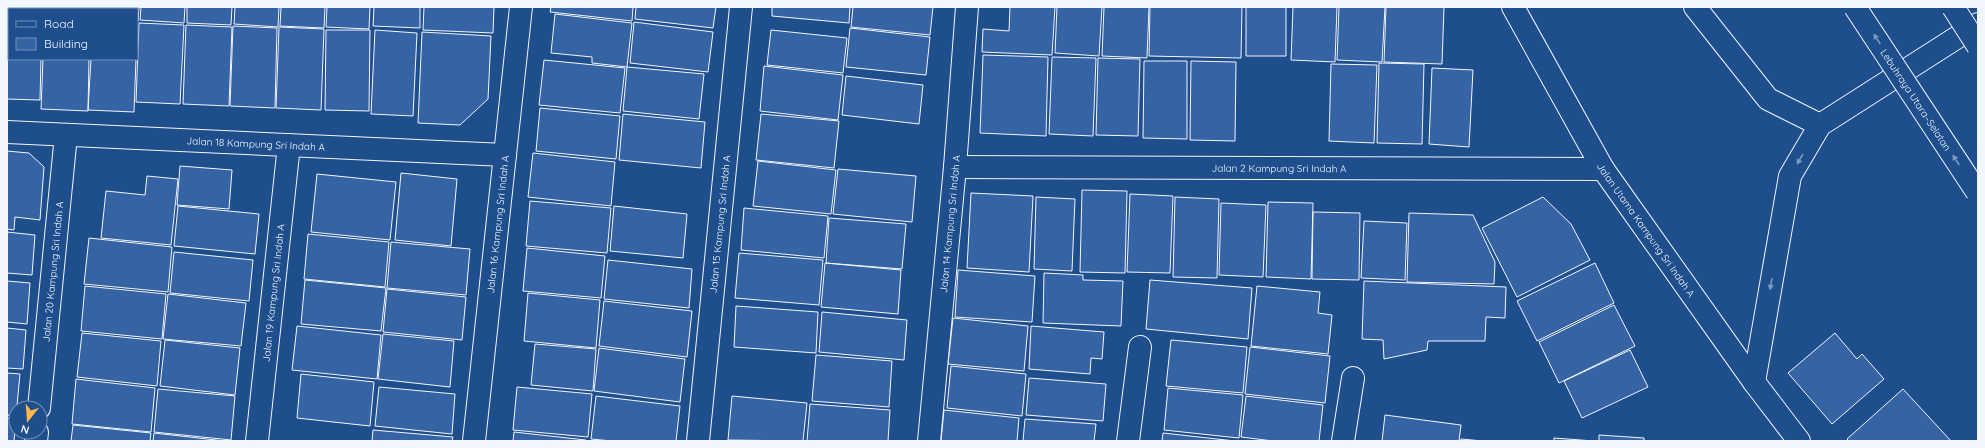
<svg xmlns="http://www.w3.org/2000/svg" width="1985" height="448" font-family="Quicksand,sans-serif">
	<rect width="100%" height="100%" fill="#1f4e8c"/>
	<path fill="#3563a3" stroke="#f2f6ff" d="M7 7H43V9H9V16H7Z
		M45 7H90V9H45Z
		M92 7H139L138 21 137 9H92Z
		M141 7H185L184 23 140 20Z
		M187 7H232L231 25 187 23Z
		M235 7H279L278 27 234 24Z
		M281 7H325L324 28 280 26Z
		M327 7H370L369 29 326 27Z
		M374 7H420V28L373 26Z
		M424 7H494L493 33 423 30Z
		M551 7H633L632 21 550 12Z
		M636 7H716L713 28 635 19Z
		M772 7H850L849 23 772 16Z
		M853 7H933L930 35 851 27Z
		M1010 7H1055L1052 55 982 52 983 29 1009 31Z
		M1057 7H1102L1099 56 1055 53Z
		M1104 7H1149L1147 58 1102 56Z
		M1150 7H1242L1241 58 1149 56Z
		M1246 7H1286V56H1246Z
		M1293 7H1337L1335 62 1291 60Z
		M1339 7H1385L1382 62 1337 60Z
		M1386 7H1444L1442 64 1384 62Z
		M555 14 632 23 627 67 592 63V57L551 53Z
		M7 19H9V59H41L40 100 7 99Z
		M634 22 713 32 708 72 630 63Z
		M139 23 184 25 180 104 136 102Z
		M186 25 232 27 229 106 183 104Z
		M233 26 277 28 275 108 230 106Z
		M279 27 324 29 321 110 276 108Z
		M850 28 930 37 926 75 846 67Z
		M326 30H370L369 111 325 110Z
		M375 30 417 33 413 116 371 114Z
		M771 30 847 38 843 73 767 65Z
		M422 32 491 36 488 99 460 125 418 123Z
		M983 55 1048 57 1046 136 980 133Z
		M1052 57 1096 58 1093 136 1049 134Z
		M1098 58 1140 59 1138 136 1096 135Z
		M43 59H89L88 111 41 109Z
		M91 59H136L134 112 88 110Z
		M544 60 625 68 620 113 539 105Z
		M1144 61H1187V139L1143 138Z
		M1191 61 1236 62 1235 141 1190 140Z
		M1379 63 1424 64 1422 144 1377 143Z
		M1331 64 1377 65 1374 143 1329 141Z
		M764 66 843 75 838 120 760 111Z
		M627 67 704 74 699 119 623 111Z
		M1432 68 1473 70 1469 147 1429 144Z
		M846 76 923 85 919 124 842 115Z
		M540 108 620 116 616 159 536 151Z
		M623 114 705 122 701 168 619 160Z
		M761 114 839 121 834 168 756 160Z
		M7 151 29 153 44 167 40 220 15 217 14 230 7 229Z
		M533 153 615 162 611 206 528 197Z
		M758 161 836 170 831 214 753 206Z
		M180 166 232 170 229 209 177 205Z
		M838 169 916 176 912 222 833 214Z
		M401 173 457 179 451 246 395 240Z
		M317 174 396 182 390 240 311 232Z
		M147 176 178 179 171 245 101 238 106 191 145 195Z
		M1082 190 1127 191 1125 273 1080 272Z
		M971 193 1033 196 1029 272 967 268Z
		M1130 194 1173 196 1170 273 1127 272Z
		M1036 197 1075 199 1072 271 1034 269Z
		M1175 197 1219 199 1217 278 1173 277Z
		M1543 197 1571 224 1590 260 1517 297 1482 228Z
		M530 201 611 208 607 253 526 246Z
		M1268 202 1313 203 1311 279 1266 277Z
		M1221 203 1266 205 1263 277 1219 275Z
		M178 206 259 214 255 254 174 246Z
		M614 206 687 214 683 258 610 251Z
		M744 208 828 216 824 258 741 250Z
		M1313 212 1360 213 1359 280 1312 279Z
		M1409 213 1473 215 1495 262 1494 284 1407 282Z
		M829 218 906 224 902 269 826 263Z
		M1364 221 1407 223 1405 280 1361 278Z
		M7 232 35 235 32 275 7 273Z
		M308 234 389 242 385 287 304 279Z
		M89 238 172 247 168 292 84 284Z
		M391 242 470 249 466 295 387 288Z
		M527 248 605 256 601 298 523 291Z
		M174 252 253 260 249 301 170 293Z
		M739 253 823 260 819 305 735 298Z
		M608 260 692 269 689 308 604 299Z
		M825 263 901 270 898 314 821 307Z
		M1595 263 1614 303 1537 341 1517 301Z
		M958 270 1035 276 1032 322 955 317Z
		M1044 273 1083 275V280L1123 281 1121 326 1043 323Z
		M305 280 386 288 381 331 301 324Z
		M1150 280 1252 288 1248 339 1146 329Z
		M7 281 30 283 27 324 7 322Z
		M1364 281 1506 287 1505 318 1486 317 1485 341H1428L1427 350 1384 359 1383 340 1362 339Z
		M85 286 166 294 162 339 81 331Z
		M1257 286 1320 292 1318 313 1332 315 1328 354 1251 346Z
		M387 289 466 297 462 340 383 332Z
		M528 293 600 300 596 348 524 341Z
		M168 294 246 303 241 346 163 339Z
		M604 301 692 311 687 357 599 346Z
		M1614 305 1635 346 1559 383 1539 342Z
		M736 306 818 312 816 353 734 347Z
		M822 312 907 320 904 360 819 352Z
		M953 318 1028 326 1024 371 948 364Z
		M297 326 381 335 377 379 292 370Z
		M1031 326 1104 332 1102 359 1091 358 1090 374 1029 369Z
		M7 328 26 330 23 369 7 368Z
		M82 333 161 341 157 386 77 377Z
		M1835 333 1857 359 1862 354 1884 379 1832 424 1788 373Z
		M383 334 454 341 450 387 378 379Z
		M165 340 240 348 235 395 160 386Z
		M1171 340 1247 347 1243 393 1166 386Z
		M535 344 596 349 593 391 531 385Z
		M1250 347 1330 356 1325 403 1245 394Z
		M599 348 685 359 680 402 594 391Z
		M1630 350 1648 387 1582 418 1564 381Z
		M816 355 892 361 889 407 812 401Z
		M951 366 1026 374 1022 416 947 408Z
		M7 373 20 374 16 416 7 415Z
		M301 374 374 382 370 426 297 418Z
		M1029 378 1106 384 1103 421 1026 415Z
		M76 379 155 388 151 432 72 424Z
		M379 387 455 394 452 434 375 426Z
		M517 387 592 394 588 437 513 430Z
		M1168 388 1243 395 1239 438 1164 430Z
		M158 389 235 396 231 440 154 432Z
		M1903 389 1951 441H1849L1847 439Z
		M596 396 680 406 676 441H612L591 439Z
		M732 396 807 403 803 441 728 440Z
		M1246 396 1323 405 1319 441H1273L1241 437Z
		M810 404 890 410 888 441H807Z
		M944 410 1019 418 1017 441H941Z
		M1385 415 1461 425 1459 441H1382Z
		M7 418 16 419 14 441H7Z
		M1025 419 1096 424 1094 441H1023Z
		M73 425 151 433 150 441H71Z
		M373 430 453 437 452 441H372Z
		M514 432 586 440V441H513Z
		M154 433 225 441H153Z
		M1163 433 1235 441H1162Z
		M1599 435 1644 438V441H1599Z
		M1554 438 1594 441H1554Z
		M1461 439 1483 441H1460Z"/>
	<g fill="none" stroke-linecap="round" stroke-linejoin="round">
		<defs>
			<g id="minor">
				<path id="s1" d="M1513 7 1603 169 1754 382 1799 441"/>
				<path d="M1695 7 1768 99 1820 125"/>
				<path id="s2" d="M7 132 505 155"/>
				<path id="s3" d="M955 167 1603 169"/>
				<path d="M1754 382 1790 176 1820 125 1978 24"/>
				<path id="s4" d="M39 408 66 135"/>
				<path d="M36 441 37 432"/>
				<path id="s5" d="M257 441 289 145"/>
				<path id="s6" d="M474 441 521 7"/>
				<path id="s7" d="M698 441 741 7"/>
				<path id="s8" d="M929 441 955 167 967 7"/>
				<path d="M1128 441 1140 347"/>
				<path d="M1343 441 1353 378"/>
			</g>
		</defs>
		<use href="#minor" stroke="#f2f6ff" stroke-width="24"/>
		<use href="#minor" stroke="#1f4e8c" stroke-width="22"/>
		<defs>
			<g id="highway-bridge">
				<path id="s9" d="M1855 7 1977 192"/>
				<path d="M1953 7 1978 46"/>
			</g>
		</defs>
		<use href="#highway-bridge" stroke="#f2f6ff" stroke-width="24" stroke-linecap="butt"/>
		<use href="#highway-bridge" stroke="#1f4e8c" stroke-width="22"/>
	</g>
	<defs><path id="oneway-solid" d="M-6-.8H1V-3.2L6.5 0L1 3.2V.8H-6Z"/></defs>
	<g fill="#7e9ac0">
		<use href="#oneway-solid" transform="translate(1877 39) rotate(-123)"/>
		<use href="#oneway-solid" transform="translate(1800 159) rotate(120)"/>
		<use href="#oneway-solid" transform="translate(1956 160) rotate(-123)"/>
		<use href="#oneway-solid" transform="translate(1771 284) rotate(100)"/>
	</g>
	<g text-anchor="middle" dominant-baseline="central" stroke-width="3" stroke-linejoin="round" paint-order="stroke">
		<g font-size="10" fill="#f2f6ff" stroke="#1f4e8c">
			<text stroke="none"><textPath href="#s9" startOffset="111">Lebuhraya Utara–Selatan</textPath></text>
			<text stroke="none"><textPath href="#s2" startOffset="249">Jalan 18 Kampung Sri Indah A</textPath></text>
			<text stroke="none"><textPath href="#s3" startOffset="324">Jalan 2 Kampung Sri Indah A</textPath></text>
			<text stroke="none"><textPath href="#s6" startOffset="218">Jalan 16 Kampung Sri Indah A</textPath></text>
			<text stroke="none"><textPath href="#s7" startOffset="218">Jalan 15 Kampung Sri Indah A</textPath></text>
			<text stroke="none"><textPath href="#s8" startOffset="218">Jalan 14 Kampung Sri Indah A</textPath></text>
			<text stroke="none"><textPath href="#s1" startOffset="260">Jalan Utama Kampung Sri Indah A</textPath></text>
			<text stroke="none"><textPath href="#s4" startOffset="137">Jalan 20 Kampung Sri Indah A</textPath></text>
			<text stroke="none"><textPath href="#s5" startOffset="149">Jalan 19 Kampung Sri Indah A</textPath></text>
		</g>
	</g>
	<rect width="1985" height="448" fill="none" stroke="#f2f6ff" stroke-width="16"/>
	<rect x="8" y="8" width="130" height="52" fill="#1f4e8c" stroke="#7391ba"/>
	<rect x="16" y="21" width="20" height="6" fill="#1f4e8c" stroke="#7391ba"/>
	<text x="44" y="28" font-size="12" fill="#f2f6ff">Road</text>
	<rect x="16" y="38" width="20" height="12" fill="#3563a3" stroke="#7391ba"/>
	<text x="44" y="48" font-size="12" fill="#f2f6ff">Building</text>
	<g transform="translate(28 420) rotate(197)"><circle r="19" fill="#1f4e8c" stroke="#7391ba"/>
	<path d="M0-3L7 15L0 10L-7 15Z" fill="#ffb74d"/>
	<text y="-6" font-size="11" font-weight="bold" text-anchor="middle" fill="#f2f6ff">N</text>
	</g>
</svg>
